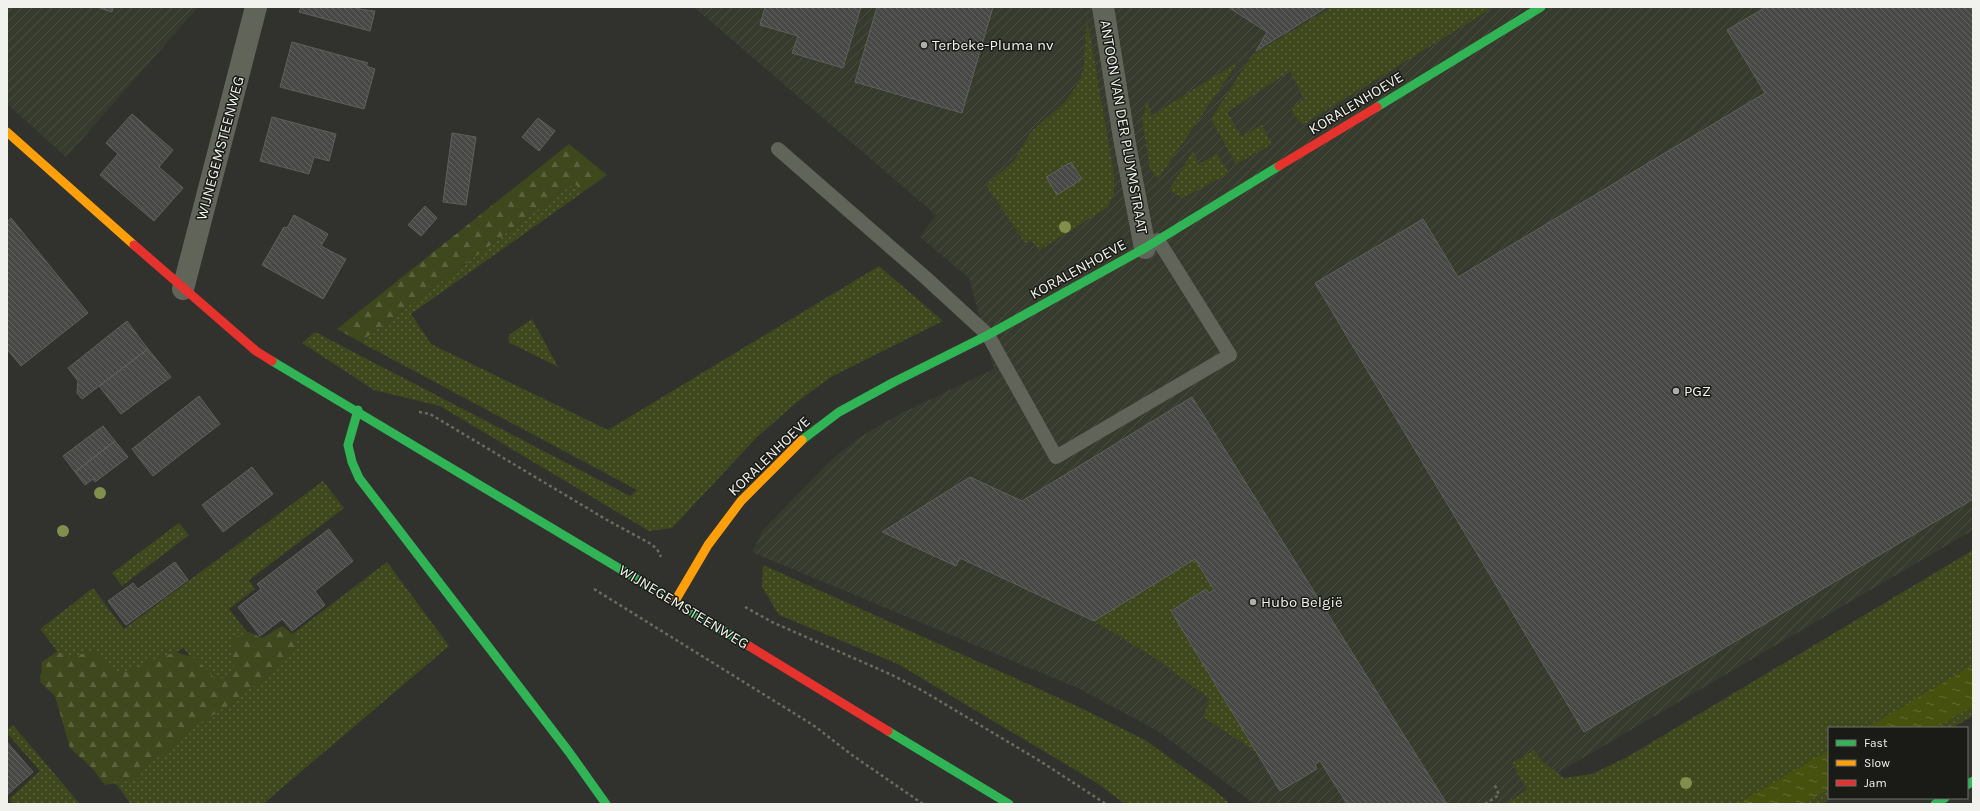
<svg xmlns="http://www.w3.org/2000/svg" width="1980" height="811" font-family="Karla,sans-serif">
	<defs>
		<pattern id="industrial-furrows" width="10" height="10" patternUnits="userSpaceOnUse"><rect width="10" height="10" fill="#373b2d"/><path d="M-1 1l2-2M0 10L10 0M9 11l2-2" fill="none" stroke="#4b4e42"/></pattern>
		<pattern id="grass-dots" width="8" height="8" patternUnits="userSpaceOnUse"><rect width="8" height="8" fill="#3f471c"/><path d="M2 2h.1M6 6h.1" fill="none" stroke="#5b623d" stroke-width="1.8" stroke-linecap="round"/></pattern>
		<pattern id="forest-firs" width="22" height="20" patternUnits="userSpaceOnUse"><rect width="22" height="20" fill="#3f471c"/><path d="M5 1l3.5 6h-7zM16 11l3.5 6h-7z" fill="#5b623d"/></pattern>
		<pattern id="water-ripples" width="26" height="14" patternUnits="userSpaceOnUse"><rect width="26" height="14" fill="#47510e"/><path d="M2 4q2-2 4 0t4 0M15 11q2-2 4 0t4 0" fill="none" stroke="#626a31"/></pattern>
		<pattern id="building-back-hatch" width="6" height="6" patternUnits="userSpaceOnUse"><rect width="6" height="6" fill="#484946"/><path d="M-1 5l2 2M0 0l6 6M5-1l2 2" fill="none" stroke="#636461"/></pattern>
	</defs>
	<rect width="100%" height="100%" fill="#31322e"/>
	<path fill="url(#industrial-furrows)" d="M7 7H198L66 157 7 104Z
		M694 7H1973V530L1504 804H1254L1158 731 1080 689 752 552 764 529 831 460 860 437 900 414 994 369 969 278 920 237 936 215Z"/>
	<path fill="url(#grass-dots)" d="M1332 7H1487L1489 10 1302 125 1295 116 1291 108 1304 99 1290 71 1227 112 1241 136 1262 125 1272 144 1236 164 1211 119 1252 55Z
		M1087 18 1114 175V193L1108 207 1040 250 1030 240 1025 243 986 185 1014 161 1031 132 1065 102 1079 83 1084 67Z
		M1238 62 1158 179 1150 169 1142 119 1148 100 1151 116Z
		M1193 151 1199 164 1217 154 1229 173 1183 198 1169 190Z
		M574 183 583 192 411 314 431 344 608 430 879 266 943 321 831 377 797 402 757 437 672 528 649 531 440 406 374 390 302 343 315 332 630 496 637 490 360 342Z
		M532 319 558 367 510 343 508 338 510 334Z
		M323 481 344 508 249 580 255 589 229 609 265 655 387 562 449 646 263 804H131L109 775 219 690 183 648 126 687 71 669 40 629 93 588 124 629Z
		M179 523 189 535 122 586 112 573Z
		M1973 550V716L1952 728H1829V798H1832L1822 804H1504L1527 790 1512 763 1534 750 1541 760 1564 778 1592 774 1629 756Z
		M1195 559 1214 590 1209 593 1206 589 1171 611 1256 752 1203 717 1210 699 1155 658 1094 621Z
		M763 565 1079 707 1145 740 1212 788 1230 804H1125L1094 781 898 664 779 615 762 587Z
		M13 725 80 804H13L9 799 40 771 7 733V730Z"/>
	<path fill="url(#forest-firs)" d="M569 144 607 175 583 192 574 183 360 342 337 329Z
		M282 626 289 631 297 640 289 656 277 670 206 720 188 730 175 747 145 765 138 779 105 785 92 768 70 748 55 696 40 682 42 662 56 652 73 656 95 651 114 673 130 671 152 660 176 652 197 659 215 679 227 677 234 670 231 639 249 632 262 638Z"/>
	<path fill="url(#water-ripples)" d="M1973 665V706L1935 728H1867Z
		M1829 750V789L1803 804H1738Z"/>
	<path fill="url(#building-back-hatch)" stroke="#5f605c" d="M97 7H113L112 12Z
		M301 7H359V9L375 11 370 31 299 12Z
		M765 7H861L843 68 792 53 798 36 760 25Z
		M877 7H993L962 113 855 82Z
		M1228 7H1327L1256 51 1267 32Z
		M1766 7H1973V499L1584 732 1315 283 1423 219 1458 277 1765 93 1727 30Z
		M292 42 368 63 366 66 375 69 364 109 280 87Z
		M132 114 173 150 159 167 183 188 154 221 100 175 118 154 106 143Z
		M272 117 336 134 329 161 314 157 309 174 260 161Z
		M538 118 555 131 539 151 522 137Z
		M452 133 476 137 466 205 443 202Z
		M1071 162 1082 179 1057 195 1046 177Z
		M425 206 437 218 421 236 408 225Z
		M294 215 328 234 321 246 346 259 323 299 262 265 284 227 287 228Z
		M11 218 88 313 21 366 7 349V222Z
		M127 321 148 349 82 399 77 393 78 381 68 368Z
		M148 349 171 377 121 414 99 386Z
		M199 396 220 424 153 476 132 449Z
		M1192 397 1447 804H1347L1320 761 1315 764 1317 769 1280 791 1171 611 1206 589 1209 593 1214 590 1195 559 1094 621 960 558 956 566 882 532 970 477 1022 501Z
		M103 426 115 441 75 472 63 456Z
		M115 441 128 457 95 482 93 479 85 485 75 472Z
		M252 467 273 494 223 532 202 505Z
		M329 529 353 561 315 591 325 605 292 631 282 619 260 636 238 607 261 589 257 584Z
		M175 562 188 580 126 625 108 601 133 583 138 589Z
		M7 742 33 772 7 795Z"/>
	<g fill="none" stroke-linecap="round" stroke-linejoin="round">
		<path stroke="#6a6c64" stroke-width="2.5" stroke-dasharray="3 3" stroke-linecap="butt" d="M419 412 430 414 607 520 651 544 657 549 661 557
			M594 589 813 725 852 755 923 804
			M745 607 772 622 892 675 923 691 1040 761 1106 804
			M1485 804 1499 795 1494 783"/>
		<path stroke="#616459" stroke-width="14" d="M778 149 926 278 988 335 1056 457 1230 355 1158 240"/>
		<path stroke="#616459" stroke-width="22" d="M1103 7 1125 144 1145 248
			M183 289 256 7"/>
		<path stroke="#30b455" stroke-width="9" d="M1377 107 1541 7
			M272 361 749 646
			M358 410 348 445 352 462 359 478 569 752 606 804
			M802 440 839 412 894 382 988 335 1145 248 1279 166
			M888 731 1009 804
			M1967 785 1973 781
			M1935 804 1945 798"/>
		<path stroke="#ff9f0a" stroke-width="9" d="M7 132 134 245
			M675 601 708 545 741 501 802 440"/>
		<path stroke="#e5322d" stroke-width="9" d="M1279 166 1377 107
			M134 245 256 351 272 361
			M749 646 888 731"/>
	</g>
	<g fill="#818e4c">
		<circle cx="1065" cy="227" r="6"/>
		<circle cx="100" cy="493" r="6"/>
		<circle cx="63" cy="531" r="6"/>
		<circle cx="1686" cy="783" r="6"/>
	</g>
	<g fill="#aeafaa" stroke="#1a1b17" stroke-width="1.5">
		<circle cx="924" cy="45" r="4"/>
		<circle cx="1676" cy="391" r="4"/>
		<circle cx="1253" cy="602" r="4"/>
	</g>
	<g text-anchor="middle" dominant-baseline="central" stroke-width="3" stroke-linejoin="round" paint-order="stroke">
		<g font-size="15" fill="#f1f2ed" stroke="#1a1b17" text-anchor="start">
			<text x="932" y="45">Terbeke-Pluma nv</text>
			<text x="1684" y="391">PGZ</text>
			<text x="1261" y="602">Hubo België</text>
		</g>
		<g font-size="15" fill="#f1f2ed" stroke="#1a1b17">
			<text transform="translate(1356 103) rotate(-31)">KORALENHOEVE</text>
			<text transform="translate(1124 127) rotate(80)">ANTOON VAN DER PLUYMSTRAAT</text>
			<text transform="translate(220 148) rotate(-75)">WIJNEGEMSTEENWEG</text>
			<text transform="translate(1078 269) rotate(-29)">KORALENHOEVE</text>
			<text transform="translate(769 456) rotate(-44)">KORALENHOEVE</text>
			<text transform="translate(684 607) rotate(31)">WIJNEGEMSTEENWEG</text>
		</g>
	</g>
	<rect width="1980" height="811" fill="none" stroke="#f1f2ed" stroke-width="16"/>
	<rect x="1828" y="727" width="140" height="72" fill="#1a1b17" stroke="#70716d"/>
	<rect x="1836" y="740" width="20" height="6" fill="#30b455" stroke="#70716d"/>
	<text x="1864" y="747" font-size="12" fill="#f1f2ed">Fast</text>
	<rect x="1836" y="760" width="20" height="6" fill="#ff9f0a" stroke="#70716d"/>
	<text x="1864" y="767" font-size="12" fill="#f1f2ed">Slow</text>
	<rect x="1836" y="780" width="20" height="6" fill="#e5322d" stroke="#70716d"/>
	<text x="1864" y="787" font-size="12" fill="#f1f2ed">Jam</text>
</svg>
